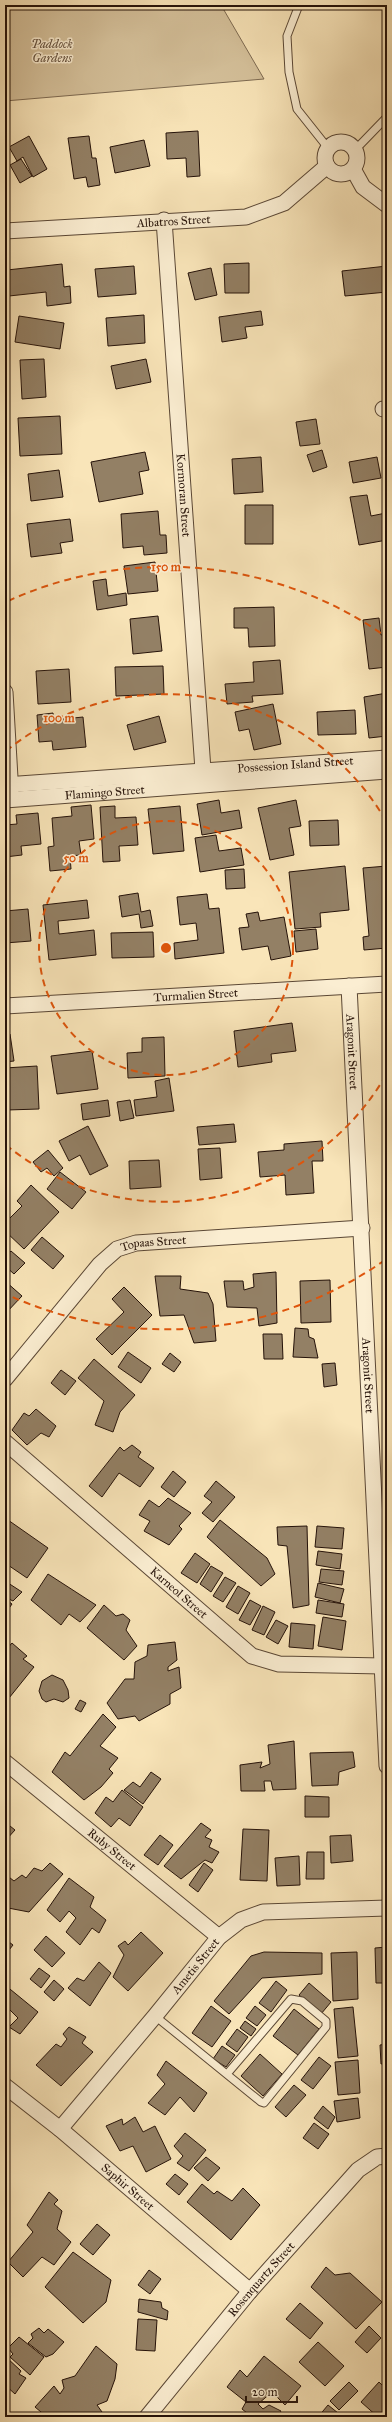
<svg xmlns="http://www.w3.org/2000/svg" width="392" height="2422" font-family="'IM FELL Great Primer',serif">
	<rect width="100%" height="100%" fill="#f9e5b9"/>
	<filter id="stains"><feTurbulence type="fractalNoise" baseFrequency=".005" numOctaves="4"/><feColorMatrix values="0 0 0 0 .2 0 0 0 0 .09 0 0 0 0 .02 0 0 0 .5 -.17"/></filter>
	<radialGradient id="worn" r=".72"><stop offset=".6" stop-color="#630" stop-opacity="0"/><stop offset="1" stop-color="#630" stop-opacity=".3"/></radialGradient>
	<path fill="#d5c19b" stroke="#7d6a52" d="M5 5H221L264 79 5 101Z"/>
	<path fill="#938065" stroke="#251209" d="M198 131 200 176 187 177 186 158 167 159 166 133Z
		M29 136 47 169 33 177 23 157 17 161 9 147Z
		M89 136 92 158H96L100 185 88 187 86 177 74 179 68 138Z
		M144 140 150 166 115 173 110 147Z
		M21 159 32 176 20 183 10 165Z
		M249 263V293H225L224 264Z
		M62 264 64 287 70 286 71 303 47 306 46 292 9 296 7 270Z
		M134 266 136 294 98 297 95 269Z
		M387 266V292L345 296 342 271Z
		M211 268 217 295 195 300 188 273Z
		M261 311 263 325 245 327 247 338 222 342 219 317Z
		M144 315 145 343 108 346 106 318Z
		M19 316 64 323 60 349 15 342Z
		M44 359 46 397 22 399 20 360Z
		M146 359 151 382 116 389 111 366Z
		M60 416 62 454 20 456 18 418Z
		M316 419 320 444 300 446 296 422Z
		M322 450 327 467 313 472 307 455Z
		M145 452 149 470 139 472 143 494 99 502 91 462Z
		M261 457 263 492 234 494 232 459Z
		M377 457 381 478 353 483 349 462Z
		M59 470 63 497 31 501 28 474Z
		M367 495 371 516 386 513 384 497H387V540L359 545 350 497Z
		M245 505H273V544H245Z
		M158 511 160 535H166L167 553 144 555 143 546 123 548 121 514Z
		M70 519 73 541 60 543 62 553 31 557 27 524Z
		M155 562 158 591 128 594 124 566Z
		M106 579 108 596 126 593 127 605 97 610 93 581Z
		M274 607 275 646 249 647 248 628H234V608Z
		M158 616 162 651 133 654 130 619Z
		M379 618 381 635 387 634V667L369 669 363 620Z
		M280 660 283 694 252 696 253 702 227 704 225 684 254 682 253 662Z
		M163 666 164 694 116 696 115 667Z
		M69 669 71 702 38 704 36 671Z
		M387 693V736L369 738 364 697Z
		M273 704 281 744 254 750 249 729 239 731 235 712Z
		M355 710 356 734 318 735 317 712Z
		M53 713 54 720 83 717 86 747 53 750 52 741 39 742 37 715Z
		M159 716 166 742 134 750 127 725Z
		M219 800 221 813 239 810 242 828 202 835 197 804Z
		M296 800 301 826 289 828 294 855 270 860 258 808Z
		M91 805 94 839 79 841 81 855 70 856 71 869 50 871 48 847 54 846 52 818 72 816 71 807Z
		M115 806V818L136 817 138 845 119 846 120 861 103 862 100 807Z
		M180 806 184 851 153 854 148 809Z
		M38 813 41 844 21 846 22 855 5 857V825L17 824 16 815Z
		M338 820 339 845 310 846 309 821Z
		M216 835 219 851 241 848 244 865 200 872 195 838Z
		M345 866 349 910 320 913 321 927 295 929 289 872Z
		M387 866V948L364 950 363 937 369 936 363 868Z
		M244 869 245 888 226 889 225 870Z
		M138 893 141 912 150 910 153 926 141 928 139 914 122 917 119 896Z
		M207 894 209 909 219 908 224 953 175 959 174 943 198 940 196 923 180 925 177 897Z
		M87 900 89 918 58 921 59 934 94 930 96 955 49 960 43 905Z
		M28 909 31 941 5 943V911Z
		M258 912 260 921 284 917 291 956 271 960 268 946 242 950 239 928 249 927 246 914Z
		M316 929 318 949 296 952 294 931Z
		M153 932 154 957 112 958 111 933Z
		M292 1023 296 1051 271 1054 272 1062 238 1067 234 1031Z
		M10 1034 14 1061 5 1062V1035Z
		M164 1037 165 1076 128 1078 127 1053 142 1052V1038Z
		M92 1051 98 1089 57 1094 51 1056Z
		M37 1066 39 1109 7 1110 5 1068Z
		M169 1078 174 1111 136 1116 134 1100 157 1097 155 1081Z
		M108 1100 110 1116 83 1120 81 1104Z
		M130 1100 134 1118 120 1121 117 1102Z
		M234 1124 236 1142 199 1145 197 1127Z
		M88 1126 108 1166 90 1175 80 1155 69 1161 59 1141Z
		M322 1141 323 1161H312L314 1193 286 1195 285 1175 260 1177 258 1152 284 1150V1144Z
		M220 1148 222 1178 200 1180 198 1149Z
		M48 1150 63 1168 54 1176 47 1168 41 1172 33 1162Z
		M159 1160 161 1187 130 1189 129 1161Z
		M60 1172 86 1192 72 1209 47 1189Z
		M31 1185 59 1212 24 1249 5 1231V1223L22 1206 17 1201Z
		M42 1237 64 1256 53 1269 31 1250Z
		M11 1251 25 1263 14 1274 5 1266V1257Z
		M276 1272 277 1323 259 1326 257 1308 227 1307 224 1281H243L244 1290 254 1287 253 1274Z
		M155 1276H181L180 1289 208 1293 213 1304 216 1341 194 1343 184 1315 160 1316Z
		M330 1280 331 1322 301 1323 300 1281Z
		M5 1281 22 1296 5 1314Z
		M124 1287 152 1315 112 1355 96 1339 124 1312 112 1299Z
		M295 1328 308 1329 309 1337 314 1339 318 1358 293 1357Z
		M263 1334H282L283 1359H264Z
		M128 1352 151 1368 141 1383 118 1367Z
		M170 1353 181 1362 174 1372 162 1364Z
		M94 1359 135 1395 120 1412 113 1432 95 1425 104 1401 78 1378Z
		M335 1363 337 1385 324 1387 322 1364Z
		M61 1370 76 1381 65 1395 51 1383Z
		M36 1409 56 1426 49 1437 41 1433 27 1445 12 1430 24 1413 29 1416Z
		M132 1445 141 1452 138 1457 154 1468 140 1487 119 1473 102 1497 89 1486 120 1447 124 1451Z
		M173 1471 186 1482 174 1497 161 1487Z
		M216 1481 235 1497 213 1522 202 1513 212 1502 204 1496Z
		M168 1498 191 1513 179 1526 182 1529 169 1545 144 1531 150 1521 139 1515 149 1500 159 1507Z
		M8 1520 48 1548 27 1578 5 1563V1525Z
		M220 1520 267 1558 275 1574 261 1586 207 1537Z
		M307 1526 309 1605 293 1608 287 1546 278 1545 277 1527Z
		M317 1526 344 1528 342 1549 315 1547Z
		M318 1551 342 1554 340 1569 316 1565Z
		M195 1553 210 1564 197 1583 181 1573Z
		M211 1566 223 1573 211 1592 200 1584Z
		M321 1569 344 1571 342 1585 319 1582Z
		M48 1574 96 1605 80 1622 69 1614 61 1625 31 1600Z
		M225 1577 236 1583 223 1602 213 1596Z
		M5 1581 22 1592 13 1601 5 1597Z
		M318 1583 344 1589 340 1603 315 1597Z
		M238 1586 250 1593 238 1614 226 1607Z
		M5 1599 12 1604 5 1614Z
		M250 1600 261 1606 250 1625 239 1620Z
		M318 1600 344 1604 342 1617 316 1613Z
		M104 1605 116 1616 123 1614 130 1620 126 1630 137 1646 124 1660 87 1628Z
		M263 1606 275 1612 264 1635 252 1630Z
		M323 1617 346 1621 342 1650 318 1646Z
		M276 1620 288 1626 278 1644 266 1637Z
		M291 1623 315 1625 313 1649 289 1647Z
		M175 1642 177 1660 168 1667V1671L179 1667 181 1688 170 1694V1704L139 1721 135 1716 118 1719 107 1703 125 1679H134L135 1662 147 1656 148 1645Z
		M12 1643 27 1656 23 1659 34 1667 5 1703V1651Z
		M52 1675 63 1680 68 1690 69 1698 63 1702 54 1699 46 1702 42 1699 39 1691 42 1681Z
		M80 1700 86 1703 81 1712 75 1709Z
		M103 1714 116 1727 100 1746 118 1758 109 1769 113 1773 101 1787 84 1800 52 1772 65 1752 70 1756Z
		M294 1741 296 1789 273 1790 271 1781H264L265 1791H241L240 1765 262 1762 260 1768 270 1764 268 1745Z
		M353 1752 355 1767 339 1772 338 1785 312 1786 310 1753Z
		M151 1772 161 1779 143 1804 124 1790 133 1782 140 1787Z
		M122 1790 143 1807 130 1826 119 1818 111 1827 95 1813 106 1797 113 1802Z
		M305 1796 329 1797V1817H305Z
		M5 1822 15 1830 5 1841Z
		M201 1823 211 1830 205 1837 212 1840 209 1847 219 1852 212 1863 205 1860 181 1879 164 1866Z
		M243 1829 269 1830 267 1881 240 1880Z
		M160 1835 173 1845 158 1865 144 1855Z
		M351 1835 353 1861 331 1863 330 1836Z
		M307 1852H324V1879H306Z
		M299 1856 300 1885 277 1886 275 1858Z
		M50 1863 63 1874 29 1912 8 1908 5 1874 14 1881 22 1875 26 1878 34 1868 42 1871Z
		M204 1863 213 1870 198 1892 189 1885Z
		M69 1878 94 1897 90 1907 106 1920 99 1933 92 1928 80 1945 66 1932 76 1918 69 1911 60 1922 47 1910Z
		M141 1932 163 1953 128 1991 113 1977 124 1955 118 1946 125 1941 128 1945Z
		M46 1936 65 1953 52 1967 34 1950Z
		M5 1939 13 1945 5 1955Z
		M387 1947V1983H376L375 1948Z
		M264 1952 322 1953V1974L262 1978 229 2014 214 2001 251 1956Z
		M357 1952 358 1999 333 2001 331 1953Z
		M99 1962 111 1973 90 2006 68 1988 77 1978 84 1981Z
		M39 1968 50 1976 41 1988 30 1979Z
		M54 1980 64 1989 54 2001 44 1992Z
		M276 1981 287 1990 271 2012 259 2003Z
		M309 1983 331 2002 321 2014 299 1995Z
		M5 1985 38 2012 20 2034 9 2027 18 2018 8 2008 5 2012Z
		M211 2006 231 2021 212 2047 192 2033Z
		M255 2006 266 2015 257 2026 246 2018Z
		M353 2007 358 2056 338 2058 334 2009Z
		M294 2009 319 2029 298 2055 273 2036Z
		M245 2021 256 2029 251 2036 240 2028Z
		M69 2027 86 2037 82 2043 93 2052 61 2086 36 2065 56 2044 61 2047 67 2039 63 2034Z
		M237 2029 248 2037 237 2052 226 2044Z
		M387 2044V2063L381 2064 380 2045Z
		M222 2046 235 2055 226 2067 213 2059Z
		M260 2054 282 2074 263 2096 241 2076Z
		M319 2057 331 2066 313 2089 301 2080Z
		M358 2060 360 2093 338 2095 335 2062Z
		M166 2061 207 2093 194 2112 180 2097 165 2115 148 2103 165 2084 157 2075Z
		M294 2085 306 2095 286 2117 275 2107Z
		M358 2098 360 2118 337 2122 334 2101Z
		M323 2106 335 2117 328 2129 314 2118Z
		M135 2117 143 2132 155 2126 171 2159 146 2172 133 2146 120 2151 106 2126 122 2119 123 2125Z
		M314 2123 329 2134 318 2149 303 2138Z
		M185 2133 206 2150 189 2171 177 2163 183 2156 174 2146Z
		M206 2157 220 2168 208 2181 194 2168Z
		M175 2174 188 2184 179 2195 166 2184Z
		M202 2184 214 2194 217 2191 232 2201 243 2188 260 2205 231 2240 187 2202Z
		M49 2192 58 2200 54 2204 62 2211 57 2229 71 2242 54 2265 42 2257 23 2277 8 2262 33 2232 27 2225Z
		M97 2224 110 2235 93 2255 80 2244Z
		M73 2252 111 2280 106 2302 83 2323 45 2287Z
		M326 2267 335 2275 350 2273 382 2302 356 2329 311 2287Z
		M149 2270 161 2279 150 2294 138 2285Z
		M139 2299 161 2302 162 2308 168 2311 167 2320 138 2312Z
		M300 2303 323 2323 310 2339 286 2319Z
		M138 2319 157 2320 155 2351 136 2350Z
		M369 2326 381 2338 367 2353 355 2342Z
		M39 2328 44 2333 48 2329 64 2342 53 2354 46 2357 28 2343 33 2338 31 2334Z
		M19 2337 44 2357 30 2375 10 2357 13 2354 8 2348Z
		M318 2342 344 2366 325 2386 299 2362Z
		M96 2346 117 2364 115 2379 107 2401 97 2405 102 2412 98 2417H47L35 2407 54 2386 60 2394 64 2388 62 2380 75 2376Z
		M5 2356 21 2371 19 2374 26 2378 15 2394 5 2385Z
		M264 2356 301 2386 285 2405 272 2392 258 2404 263 2409 269 2405 281 2411 277 2417H252L242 2409 246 2402 227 2387 240 2370 247 2377Z
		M349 2382 358 2391 339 2410 330 2401Z
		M379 2382 387 2390V2417H378L361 2402Z
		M328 2405 338 2413 335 2417H318Z"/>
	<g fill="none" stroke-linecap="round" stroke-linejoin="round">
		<defs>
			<path id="lane" d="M299 5 287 36 289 72 297 109 328 148
				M355 150 387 117
				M155 2016 261 2102 264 2103 326 2027V2021L302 2001 291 1999 227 2074"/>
			<g id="street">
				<circle cx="341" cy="158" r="16"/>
				<path d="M353 169 363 187 387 205"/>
				<path id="s1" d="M164 220 204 784"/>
				<path id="s2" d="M5 231 246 217 284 203 327 166"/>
				<path d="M383 409H387"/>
				<path d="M5 692 11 795"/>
				<path id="s3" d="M5 785 387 758"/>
				<path id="s4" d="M5 800 387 771"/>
				<path id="s5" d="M349 986 387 1766"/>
				<path id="s6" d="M5 1006 387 984"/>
				<path id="s7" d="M5 1379 100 1264 117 1249 136 1243 362 1228"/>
				<path id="s8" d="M5 1442 252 1656 279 1664 383 1666"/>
				<path id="s9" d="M5 1762 219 1937"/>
				<path id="s10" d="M5 2086 60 2129 250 2291"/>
				<path id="s11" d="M60 2129 155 2016 219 1937 241 1920 263 1912 387 1908"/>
				<path id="s12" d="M147 2417 250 2291 358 2170 377 2157 387 2156"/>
			</g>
		</defs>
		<use href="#lane" stroke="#5a4735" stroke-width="9"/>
		<use href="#street" stroke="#5a4735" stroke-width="17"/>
		<use href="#lane" stroke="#fbeed2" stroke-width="7"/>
		<use href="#street" stroke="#fbeed2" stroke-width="15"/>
	</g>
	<g fill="none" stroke="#de550c" stroke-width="2" stroke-dasharray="7 5">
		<circle cx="166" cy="948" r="127"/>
		<path d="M386 1075A254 254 0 0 1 6 1145M6 751A254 254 0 0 1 386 821"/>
		<path d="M385 1260A381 381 0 0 1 8 1295M8 601A381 381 0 0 1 385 636"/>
	</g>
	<g text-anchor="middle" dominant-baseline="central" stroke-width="3" stroke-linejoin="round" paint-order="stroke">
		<g font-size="12" font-style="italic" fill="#634f3c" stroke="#fbeed2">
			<text x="52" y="44">Paddock<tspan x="52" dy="14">Gardens</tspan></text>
		</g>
		<g font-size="12" fill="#251209" stroke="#fbeed2">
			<text stroke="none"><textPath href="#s2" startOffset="169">Albatros Street</textPath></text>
			<text stroke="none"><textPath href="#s1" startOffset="276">Kormoran Street</textPath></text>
			<text stroke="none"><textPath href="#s3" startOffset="291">Possession Island Street</textPath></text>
			<text stroke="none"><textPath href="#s4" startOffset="100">Flamingo Street</textPath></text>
			<text stroke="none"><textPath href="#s6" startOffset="191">Turmalien Street</textPath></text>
			<text stroke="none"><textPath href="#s5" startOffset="66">Aragonit Street</textPath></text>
			<text stroke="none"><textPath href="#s7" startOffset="209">Topaas Street</textPath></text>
			<text stroke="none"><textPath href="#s5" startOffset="390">Aragonit Street</textPath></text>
			<text stroke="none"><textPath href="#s8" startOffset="230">Karneol Street</textPath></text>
			<text stroke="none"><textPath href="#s9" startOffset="138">Ruby Street</textPath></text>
			<text stroke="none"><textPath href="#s11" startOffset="212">Ametis Street</textPath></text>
			<text stroke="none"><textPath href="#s10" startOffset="159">Saphir Street</textPath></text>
			<text stroke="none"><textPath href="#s12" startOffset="179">Rosenquartz Street</textPath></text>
		</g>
	</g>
	<circle cx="166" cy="948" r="6" fill="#de550c" stroke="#fbeed2" stroke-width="2"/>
	<g font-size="12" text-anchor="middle" font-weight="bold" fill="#de550c" stroke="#fbeed2" stroke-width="3" stroke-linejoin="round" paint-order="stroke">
		<text x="166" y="571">150 m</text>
		<text x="59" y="722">100 m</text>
		<text x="76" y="862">50 m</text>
	</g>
	<rect width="392" height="2422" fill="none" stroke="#f9e5b9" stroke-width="20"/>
	<rect x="6" y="6" width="380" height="2410" fill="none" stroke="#251209" stroke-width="2"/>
	<rect x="10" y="10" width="372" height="2402" fill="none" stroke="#251209"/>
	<path d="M246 2396v6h51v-6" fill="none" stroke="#251209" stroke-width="2"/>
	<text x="252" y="2396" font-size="12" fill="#251209" stroke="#fbeed2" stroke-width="3" paint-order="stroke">20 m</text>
	<rect width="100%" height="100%" filter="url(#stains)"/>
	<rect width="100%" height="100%" fill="url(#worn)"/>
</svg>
